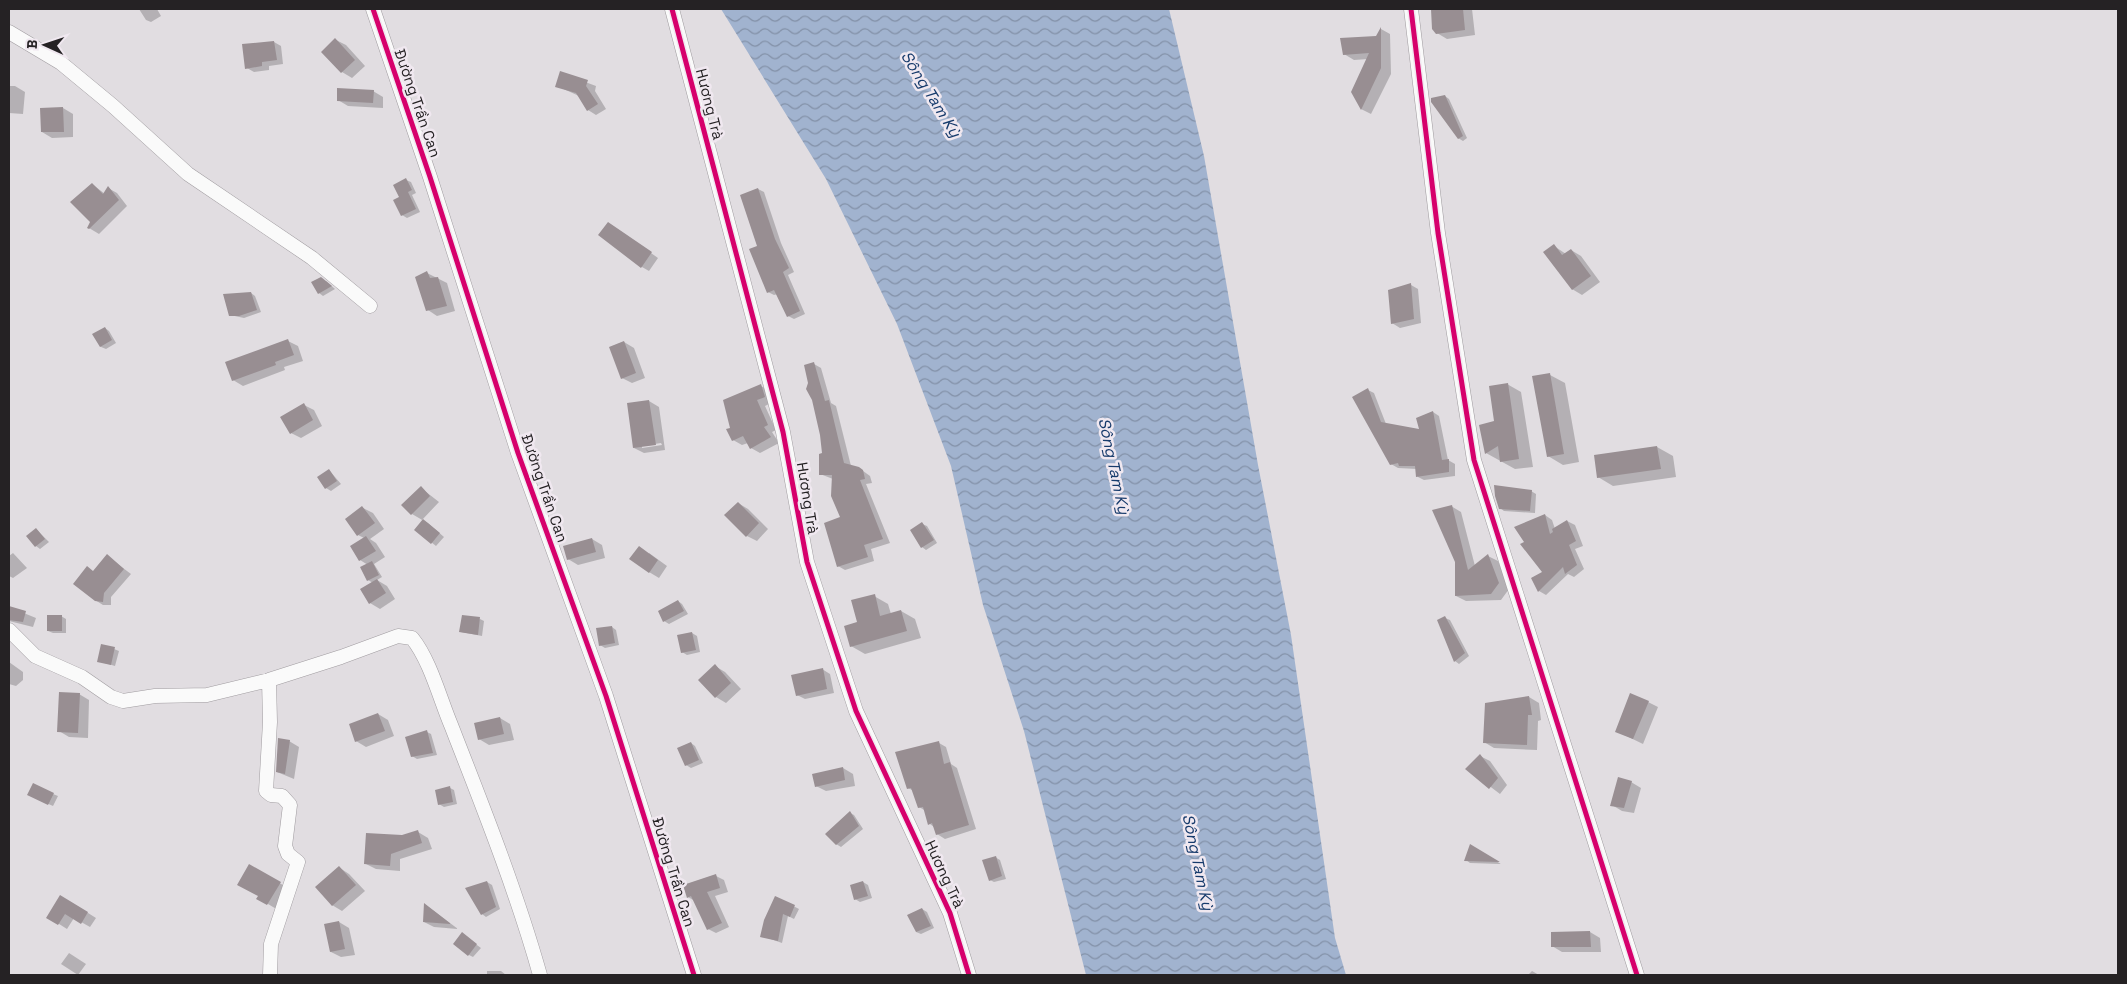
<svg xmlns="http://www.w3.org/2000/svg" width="2127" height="984" font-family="'Space Grotesk',sans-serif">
	<defs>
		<pattern id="water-waves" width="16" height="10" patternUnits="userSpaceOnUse" patternTransform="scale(1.25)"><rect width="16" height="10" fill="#a1b3cf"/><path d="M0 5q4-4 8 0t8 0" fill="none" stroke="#8391a8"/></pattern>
	</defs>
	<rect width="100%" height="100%" fill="#e1dde1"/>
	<path fill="url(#water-waves)" d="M721 9H1169L1204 156 1258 465 1291 635 1335 938 1346 975H1086L1024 731 983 605 951 466 897 324 826 179Z"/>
	<path fill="#0003" fill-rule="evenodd" d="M139 9H157L161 16 151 22 146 20Z
		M1438 9H1472L1475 35 1447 39 1437 33 1432 10Z
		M1381 29 1390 34 1391 74 1371 114 1361 109 1368 59 1354 60 1344 54 1377 38Z
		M336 40 346 45 365 66 352 78 342 72 323 52Z
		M274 42 281 46 283 64 269 66V70L254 72 247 68Z
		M561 73 596 86 595 91 606 109 596 115 588 110 579 96 557 86Z
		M9 86H15L25 92 23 114 9 113Z
		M373 91 383 97V108L348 106 338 100Z
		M1445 96 1449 99 1467 138 1463 141 1458 138Z
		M63 108 73 114V137L52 138 42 132Z
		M406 180 411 182 416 193 412 195 420 212 407 218 402 215 401 197Z
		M92 184 105 194 108 188 117 193 127 206 99 234 89 228 92 221Z
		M758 189 764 192 781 243 794 272 788 275 805 314 794 319 788 316 778 294 774 295 768 292 758 247Z
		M616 228 658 258 649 271 642 267Z
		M1554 246 1566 254 1571 250 1581 256 1600 282 1582 295 1572 289Z
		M427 273 447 283 455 311 437 316 428 310Z
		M326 281 335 289 323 296 319 293Z
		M1411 285 1418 289 1421 323 1400 328 1392 323Z
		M251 293 255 296 261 312 244 318 230 315Z
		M105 328 109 331 116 343 106 349 101 347 94 335Z
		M288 341 298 346 303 361 284 367 285 370 243 386 233 380Z
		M624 342 634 348 645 378 632 383 622 378Z
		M814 364 821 368 831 403 836 406 851 466 859 468 870 476 872 483 866 484 890 543 871 549 874 561 845 570 838 566 841 517 833 479 820 474 823 454Z
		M1550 375 1565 383 1579 462 1563 465 1548 456Z
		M1507 384 1521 392 1533 467 1515 469 1486 453Z
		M761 386 770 391 773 402 765 406 776 430 772 432 779 443 760 453 751 448 748 443 742 445 733 440 731 428Z
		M1368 390 1374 393 1386 424 1421 430 1433 412 1439 416 1448 460 1455 464V476L1424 480 1418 477 1417 469 1398 468 1391 464Z
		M649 401 659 407 665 450 644 453 634 448ZM661 443 662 445 642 448V446Z
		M304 405 314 410 322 426 301 438 291 433Z
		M1657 447 1673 456 1676 477 1613 486 1598 477 1595 456Z
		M329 470 341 484 331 491 326 488Z
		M421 488 439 502 422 520 428 523 444 537 436 546 416 530 424 521 412 514Z
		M1531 491 1536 494 1535 513 1504 511 1500 508Z
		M738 503 748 509 768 529 757 541 747 536Z
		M1451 506 1461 512 1475 566 1488 556 1498 561 1509 589 1501 600 1466 601 1456 596V562Z
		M363 508 373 513 384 529 370 539 376 543 385 557 374 564 382 577 377 580 387 586 395 599 380 609 370 603 373 583 368 580V565L360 560 364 538 358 535Z
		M1545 515 1552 520 1555 529 1567 521 1575 525 1583 546 1575 549 1584 569 1574 577 1568 574 1546 595 1539 591 1532 578 1544 572 1526 543Z
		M922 524 927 526 937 543 926 550 922 547Z
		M36 529 49 542 40 549 36 546Z
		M592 539 602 545 605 558 578 565 568 559Z
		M13 553 27 568 13 578 9 576V556Z
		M649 553 667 566 659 578 649 572Z
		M107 556 131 574 111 597V605H103L95 600 94 572Z
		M874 596 888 604 891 614 901 611 915 619 921 638 865 654 851 646 858 623Z
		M678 601 682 604 688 614 669 624 664 621Z
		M9 607 36 618 33 627 9 621Z
		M61 616 66 619V633H53L48 631Z
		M1445 618 1450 620 1469 656 1459 664 1455 661Z
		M480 619 484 621 482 636 461 632Z
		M612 627 616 630 619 645 605 648 600 645Z
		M692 633 697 636 700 652 687 655 682 652 679 636Z
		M114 649 119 651 115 666 98 661Z
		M9 662 23 672V680L16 686 9 684Z
		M715 666 725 672 741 689 726 703 716 697Z
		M822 669 830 674 834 693 805 699 797 695Z
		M79 694 89 700 88 738 69 737 59 731Z
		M1529 697 1539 703 1541 720 1538 721 1537 750 1494 748 1484 742Z
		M1648 702 1658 707 1643 744 1616 731Z
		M378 714 388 720 394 736 366 747 356 741Z
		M500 718 510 724 514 740 489 745 479 739Z
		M427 732 431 734 437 755 417 759 412 756Z
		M289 741 299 747 294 779 277 772Z
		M691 743 695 746 703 763 691 768 686 765Z
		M939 743 946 747 951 764 957 768 976 829 945 839 937 834 934 827 930 824 926 811 919 807 914 791 908 788Z
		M1480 756 1490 761 1507 785 1500 794 1467 769Z
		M843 768 853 774 855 786 826 791 816 786Z
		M1631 782 1641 788 1634 813 1622 811 1612 805Z
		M450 788 454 790 457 804 444 807 439 804Z
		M53 794 58 796 53 806 33 797Z
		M850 813 854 815 863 829 841 847 836 844Z
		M418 832 428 838 432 849 400 859V871L376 869 366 864Z
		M1471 846 1501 864 1470 863 1466 860Z
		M995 857 1000 860 1006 879 994 882 990 880Z
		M249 866 290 889 278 910 258 898 260 896Z
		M340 868 349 874 365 891 342 911 332 905Z
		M716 876 724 880 728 892 715 896 729 927 716 933 708 929 695 901 688 897Z
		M487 882 492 885 500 909 486 917 482 914Z
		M863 882 868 885 872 898 860 902 855 899Z
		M776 897 799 909 794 919 788 916 782 943 762 936Z
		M69 901 96 918 90 927 74 918 67 929 48 917Z
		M425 905 434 911 458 929 434 927 424 922Z
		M922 909 927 912 934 928 921 934 916 932Z
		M339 922 349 928 355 955 341 957 331 952Z
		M1590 932 1600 938 1601 952H1562L1552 946Z
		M466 937 481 948 473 957 469 955Z
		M69 953 86 964 78 975 61 964Z
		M487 971H501L506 975H487Z
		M1532 971 1539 975H1528Z"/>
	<path fill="#988e92" d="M1431 9H1463L1465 30 1436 34 1432 29Z
		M1381 27V68L1361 110 1351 92 1369 53 1343 55 1340 38 1376 36Z
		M335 38 355 60 341 73 321 52Z
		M274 41 277 60 262 62V66L245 69 242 44Z
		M560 71 588 80 586 86 598 104 587 111 576 93 555 87Z
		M337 88 374 90 373 103 337 101Z
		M1445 95 1463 136 1458 139 1431 102V98Z
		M63 107 64 132H41L40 108Z
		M406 178 412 190 408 192 416 209 401 216 393 200 399 197 393 185Z
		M92 183 103 194 108 186 119 200 89 229 87 228 90 222 70 202Z
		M758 188 775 239 789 268 783 272 800 311 787 317 774 290 767 293 749 249 757 246 740 195Z
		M608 222 652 252 641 268 598 235Z
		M1554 244 1562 255 1571 249 1591 276 1572 290 1543 252Z
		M427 271 430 278 438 277 447 306 426 311 415 277Z
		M321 277 332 286 318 294 311 282Z
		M1411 283 1414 319 1391 324 1388 290Z
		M251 292 257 310 239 316H229L223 294Z
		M105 327 112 340 100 347 92 334Z
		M288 339 294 355 275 362 276 365 232 381 225 362Z
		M624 341 636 373 621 379 609 347Z
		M814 362 825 401 829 400 844 463 859 467 863 470 865 479 860 480 883 539 864 545 868 557 837 567 824 523 840 517 831 496 832 475H819V454L822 453 820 435 812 400 806 389 808 383 804 365Z
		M1550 373 1564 454 1547 457 1532 376Z
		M1508 383 1519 459 1500 462 1498 446 1485 454 1479 425 1494 421 1489 386Z
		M761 384 765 397 757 400 768 425 764 427 771 437 750 449 743 436 732 441 726 429 730 428 723 400Z
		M1368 388 1381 422 1419 429 1416 418 1433 411 1442 460 1449 459V472L1416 477 1415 466H1399L1398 463 1390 465 1352 397Z
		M649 400 656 445 633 448 627 403Z
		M304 403 313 420 290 434 280 417Z
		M1657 446 1661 469 1597 478 1594 455Z
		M329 469 337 481 325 489 317 477Z
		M1494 485 1532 490 1530 511 1499 509 1495 496Z
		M421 486 430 496 411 515 401 505Z
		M738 502 759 523 746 537 724 515Z
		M1452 505 1468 570 1488 554 1499 583 1491 594 1455 596V562L1432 510Z
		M362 506 375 523 357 536 345 519Z
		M1545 514 1550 534 1553 532 1552 529 1567 520 1576 541 1569 545 1577 565 1565 574 1563 567 1538 592 1531 578 1542 572 1520 544 1524 542 1514 527Z
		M423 519 440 533 431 544 414 530Z
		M922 522 934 540 921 548 910 530Z
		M36 528 45 539 35 547 26 536Z
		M366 536 376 551 359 561 350 546Z
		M592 538 596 552 567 560 563 546Z
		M639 546 658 560 649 573 629 559Z
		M107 554 124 569 104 593 103 602 95 601 73 584 87 566 93 571Z
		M372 561 379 575 367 581 360 567Z
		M377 579 386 593 369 604 360 589Z
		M875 594 880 616 901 610 907 631 850 647 844 626 857 622 851 600Z
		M678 600 684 611 663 622 658 611Z
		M9 606 26 611 23 622 9 620Z
		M47 615H62V631H47Z
		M462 615 480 617 478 635 459 632Z
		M1445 616 1465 653 1454 662 1437 620Z
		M612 626 615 643 599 646 596 628Z
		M692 632 696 650 681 653 677 635Z
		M101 644 115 647 111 665 97 662Z
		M715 664 731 683 715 698 698 680Z
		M823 668 827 689 796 696 791 675Z
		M59 692 80 693 78 733 57 732Z
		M1630 693 1649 701 1633 739 1615 732Z
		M1529 696 1532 715H1528L1527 745 1483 743 1485 703Z
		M378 713 385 731 355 742 349 724Z
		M500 717 504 734 478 740 474 723Z
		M427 730 433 753 411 757 405 737Z
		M278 738 290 740 285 774 276 772Z
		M939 741 944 764 950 762 969 825 936 835 932 823 928 825 923 807 918 808 911 788 907 789 895 752Z
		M691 742 699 760 685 766 677 748Z
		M1480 754 1498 778 1489 789 1465 769Z
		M843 767 845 780 815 787 812 774Z
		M1618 777 1632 781 1624 808 1610 806Z
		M33 783 54 793 48 805 27 795Z
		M450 786 453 802 438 805 435 790Z
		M850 811 859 826 836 845 825 834Z
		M418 830 422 843 391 854 390 866 364 864 366 833 402 835Z
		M1470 844 1500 862 1464 861Z
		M996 856 1002 876 989 881 982 860Z
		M249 864 281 882 267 905 256 899 258 896 237 885Z
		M339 866 356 885 332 906 315 887Z
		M716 874 720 888 707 892 722 923 707 930 691 896 687 898 683 885Z
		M487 881 496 907 481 915 465 888Z
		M863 881 868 896 854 900 850 885Z
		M60 895 88 912 81 924 65 914 58 925 46 918Z
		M775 896 795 905 790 917 783 914 778 941 760 937 764 920Z
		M424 903 451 924 423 922Z
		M922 908 931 926 916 932 907 915Z
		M339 921 345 949 330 952 324 924Z
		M1590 931 1591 947H1551V932Z
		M462 932 477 944 468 956 453 944Z"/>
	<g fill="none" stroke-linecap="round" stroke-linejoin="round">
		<defs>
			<path id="street" d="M373 9 430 177 518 453 606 696 694 975
				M672 9 783 432 807 562 856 711 950 913 969 975
				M1411 9 1438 233 1474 460 1637 975
				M9 32 61 63 113 106 188 174 312 258 370 306
				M9 630 35 656 82 677 111 697 123 701 155 696 207 695 269 680 341 657 398 636 412 638C430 660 440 699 451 725 483 807 516 890 540 975
				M269 680 270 722 266 791 271 795 282 796 290 805 285 846 288 854 298 862 271 944 270 975"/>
		</defs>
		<use href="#street" stroke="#a09ca0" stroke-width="15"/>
		<use href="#street" stroke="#fafafa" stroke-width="14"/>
		<defs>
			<path id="cycleway" d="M373 9 430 177 518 453 606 696 694 975
				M672 9 783 432 807 562 856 711 950 913 969 975
				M1411 9 1438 233 1474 460 1637 975"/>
		</defs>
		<use href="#cycleway" stroke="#f0e8f0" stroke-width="8"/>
		<use href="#cycleway" stroke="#d6006c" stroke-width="5"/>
	</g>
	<g text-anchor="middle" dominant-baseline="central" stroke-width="5" stroke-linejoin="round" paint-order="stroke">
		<g font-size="15" fill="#252224" stroke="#f0e8f0">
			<text transform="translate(418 103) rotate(71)">Đường Trần Can</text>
			<text transform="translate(710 104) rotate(76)">Hương Trà</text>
			<text transform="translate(545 488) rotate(71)">Đường Trần Can</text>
			<text transform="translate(808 498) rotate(81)">Hương Trà</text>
			<text transform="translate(674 872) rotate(73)">Đường Trần Can</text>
			<text transform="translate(945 874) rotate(65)">Hương Trà</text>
		</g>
		<g font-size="16" font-style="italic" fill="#173b6c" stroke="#f0e8f0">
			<text transform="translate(931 94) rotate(58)">Sông Tam Kỳ</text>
			<text transform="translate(1114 466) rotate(78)">Sông Tam Kỳ</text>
			<text transform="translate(1198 862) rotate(78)">Sông Tam Kỳ</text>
		</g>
	</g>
	<rect width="2127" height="984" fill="none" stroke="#252224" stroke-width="20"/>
	<g transform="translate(45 45) rotate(273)" stroke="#f0e8f0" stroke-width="4" paint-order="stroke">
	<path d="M0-4L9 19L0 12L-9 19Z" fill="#252224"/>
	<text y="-8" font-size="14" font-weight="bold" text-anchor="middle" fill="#252224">B</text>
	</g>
</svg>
